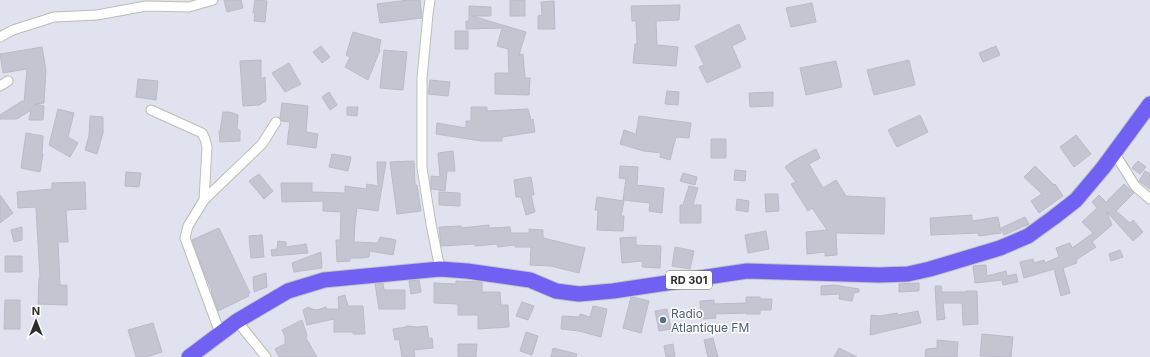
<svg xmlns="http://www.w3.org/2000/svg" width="1150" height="357" font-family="Inter,sans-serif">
	<rect width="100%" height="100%" fill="#e1e2ef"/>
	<path fill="#c5c5d2" stroke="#babacb" d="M224 0H241L243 8 227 12Z
		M255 0 267 1 265 22 254 21 255 13H253Z
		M408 0H420L422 18 380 23 377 4Z
		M510 0H525V16H510Z
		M554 1 555 29H538V16L542 15 541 2Z
		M812 3 816 22 791 27 786 8Z
		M680 5 679 20 656 21 657 45 678 47 676 66 633 63 635 44H637L636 21H632L631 6Z
		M469 6 491 7V16H472L526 32 519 55 523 54 525 78H530L529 95 495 94V73H509L508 49 497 46 502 28 466 29V21H469Z
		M739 24 746 39 732 46 741 67 707 83 699 67 704 65 695 46Z
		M455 31H468V49H455Z
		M353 32 381 40 379 50H380L368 80 345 67 350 57 346 55Z
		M321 46 330 57 322 63 313 52Z
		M996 46 1000 55 983 62 979 53Z
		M42 47 46 70 44 103 35 104 44 106 43 120H29L31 110 17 119H0V115L22 101 24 102 27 69 3 73 0 54Z
		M384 50 407 52 403 90 380 88Z
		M261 60V79L265 77 266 101 259 105 243 106 240 61Z
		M909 60 915 85 874 95 867 70Z
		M836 61 842 87 806 95 800 68Z
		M289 63 301 84 285 92 272 73Z
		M138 79 158 81 156 100 136 97Z
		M430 80 450 82 448 96 428 94Z
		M667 91 679 92 678 105 665 104Z
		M329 92 337 105 330 110 322 97Z
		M773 92V106L750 107 749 93Z
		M282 103 308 106 306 132 318 134 316 148 287 144 290 122 282 121 280 118Z
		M347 107H358L357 116 347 115Z
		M471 107H487V111L528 109 531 120 533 119 535 132 502 137V141H481L436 134 437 123 466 128V121H471Z
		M58 109 74 113 68 137 78 143 70 157 49 145Z
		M223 112H230L238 115 237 130H240V141L220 142 219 131H220Z
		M920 115 928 132 897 147 888 130Z
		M90 116 103 117V133L97 154 85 150 89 136Z
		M639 116 691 123 689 138 676 137 670 160 660 157 661 153 644 151 620 144 624 130 636 134Z
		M26 133 43 136 42 154H43L40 172 21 168Z
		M1076 135 1091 154 1074 167 1060 147Z
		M711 139H726V158H711Z
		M816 149 820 158 809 164 823 188 836 180 846 196 885 198 884 234 836 233 837 255 825 256V252L807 254 806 232 827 230 812 208 808 211 791 184 796 182 785 167 793 161Z
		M453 151 455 171H447L445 191 431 189V176L440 177 438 153Z
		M332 154 351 157 348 171 329 167Z
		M414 161 415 185H417L421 211 397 214 390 162Z
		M1138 161 1146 167 1140 174 1132 168Z
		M377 162H386L378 211 357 208 355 223 354 242 378 243 380 237 396 240 393 255 370 251 369 257 362 258H350V261L337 262 336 240H340L341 212 323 211V201L282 202 281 183H312V192L345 193V186L366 189 367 184 378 186Z
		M620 166 638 167 637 185 664 188 662 213 649 211 650 203 623 200 626 179 619 178Z
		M1035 166 1054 185 1055 184 1063 196 1039 213 1031 201 1042 194 1024 177Z
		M735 170 746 171 745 181 734 180Z
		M1145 171 1150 174V189L1139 181Z
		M126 172 141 173 139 187 125 186Z
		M683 173 697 177 695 185 680 181Z
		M259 174 273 191 264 199 249 181Z
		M531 177 534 195H531L535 212 526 215 521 197H516L514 180Z
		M85 182 86 209 66 210 68 242H58L60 285H67V305L38 304 39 278H40L36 208H35V207L18 208 17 192 52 189V183Z
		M1124 184 1134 193 1116 211 1130 223 1133 220 1143 232 1133 241 1107 212 1112 225 1092 242 1096 247 1076 260 1077 263 1063 268 1070 293 1061 296 1054 269 1024 278 1020 262 1033 259 1034 263 1044 260 1045 263 1059 257 1056 248 1070 243 1072 248 1093 233 1082 222 1097 208 1092 202 1099 195 1106 202Z
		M689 186 698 188 693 205H701V223H680V205H683Z
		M439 192 460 193V206L439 205Z
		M765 194H778L779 211 766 212Z
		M0 195 13 213 0 223Z
		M597 197 624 201 621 216H624L623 231 597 230 598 210H595Z
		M737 199 749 201 748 212 736 210Z
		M972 215V221L998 217 1001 233 979 236 978 233 931 235 930 218Z
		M1025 217 1029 224 1004 235 1001 228Z
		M489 225V228L510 227 511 233H529V229L543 230V238L585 248 579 273 551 266 530 265 531 247H515V245L498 247 497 244 475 246V244L441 246 439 227 461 226V228Z
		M22 227V240L14 242 11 230Z
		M219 228 250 293 248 294 249 296 218 311 211 291H212L205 275 192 240Z
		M766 231 769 249 748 253 745 235Z
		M262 235 264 257 251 258 249 236Z
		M636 237V245L661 246 660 268 642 267 643 261 622 263 620 238Z
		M278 241 286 242V247L306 244 308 253 272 256 271 250 277 249Z
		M675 247 694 251 690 269 672 266Z
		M1120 250 1123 257 1111 261 1109 254Z
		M321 252 322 268 294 272 292 263Z
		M5 256H22V272H5Z
		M986 265 987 276 1006 271 1007 276 1016 274 1018 282 1003 285 1002 280 975 283 973 266Z
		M266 273 267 287 254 292 253 277Z
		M419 280 421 292 411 294 409 281Z
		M456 281 482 282V292H500L501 305H508L509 327 478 329V315H458V304L434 303V283L456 284Z
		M383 283 384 290H405V309H379L375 284Z
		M919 283V291L899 292V284Z
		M834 285 859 289V292L854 293 852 301 839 299 840 294 821 295V286Z
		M935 286H941L942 292H966V291H977L978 324 963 325 962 303H943L945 319 937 320Z
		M345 295 348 306H363L365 334H353V332H334V319L307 325 303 310 308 307 312 309 317 310 326 307V309H339L338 297Z
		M631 297H633L649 301 641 333 623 328Z
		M746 297H760V299H772L771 310H760V314H746V313L715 314 716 318 701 319 700 301 714 300V304L746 303Z
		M5 300H20V329H4Z
		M522 302 534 306 528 320 516 316Z
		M593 306 607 309 601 337 579 331 561 329 562 316 579 317 580 314 590 317Z
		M667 309 671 329 659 331 655 311Z
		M918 311 921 323 870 335 871 315 880 316 897 313 898 315Z
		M302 320 307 335 306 338 317 357H279L275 349 285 344V336L282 330Z
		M153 323 162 352 146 357H136L128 330Z
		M406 326 418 327 427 326 429 339 432 338 433 348 414 350 415 357H402L399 339 395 340 393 329 406 327Z
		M526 332 538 336 532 355 520 351Z
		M982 334 1013 337 1011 357 980 356Z
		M713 338 718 357H708L704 340Z
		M937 340 958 342 957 357H925L926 349 937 348Z
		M458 344H477L476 357H458Z
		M673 344 675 357H666L664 346Z
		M553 348 577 354 576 357H551Z
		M839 348 857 357H834Z"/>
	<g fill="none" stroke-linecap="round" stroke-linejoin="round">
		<defs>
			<path id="street" d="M430 0 428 14 422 78V168L431 224 440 269
				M0 37 13 30 54 17 97 15 146 6 189 7 213 0
				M0 86 8 81
				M151 110 202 133 205 139 207 147 206 164 204 200 188 226 185 238 220 333
				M1114 152 1135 186 1150 199
				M204 200 262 144 276 122
				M237 321 266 357"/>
			<path id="primary" d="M189 357 237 321 288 291 324 280 440 269 467 271 530 280 556 291 579 294 613 291 747 271 879 275 908 274 930 269 1000 248 1028 236 1053 218 1076 200 1103 168 1150 104"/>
		</defs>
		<use href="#street" stroke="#bcbeb1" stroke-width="11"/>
		<use href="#primary" stroke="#c4c4c4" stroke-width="17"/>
		<use href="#street" stroke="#fff" stroke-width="9"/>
		<use href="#primary" stroke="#7161f3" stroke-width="15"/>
	</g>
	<circle fill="#5c6f8a" stroke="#fff" stroke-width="1.5" cx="663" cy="320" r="4"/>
	<g text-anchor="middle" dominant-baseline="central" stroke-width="3" stroke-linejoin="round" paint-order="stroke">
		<rect fill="#fff" stroke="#6d6d6d" stroke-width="1" x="666" y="271" width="46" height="18" rx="3"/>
		<g font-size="11" font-weight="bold" fill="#2e2e2e">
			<text x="689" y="280">RD 301</text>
		</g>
		<g font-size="12" fill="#4e5e75" stroke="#fff" text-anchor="start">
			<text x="671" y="313">Radio<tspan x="671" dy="14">Atlantique FM</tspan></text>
		</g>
	</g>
	<g transform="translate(36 321)" stroke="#ffffff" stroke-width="3" paint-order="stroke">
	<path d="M0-3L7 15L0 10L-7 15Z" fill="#2e2e2e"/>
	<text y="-6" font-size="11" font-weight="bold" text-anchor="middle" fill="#2e2e2e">N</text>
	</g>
</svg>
